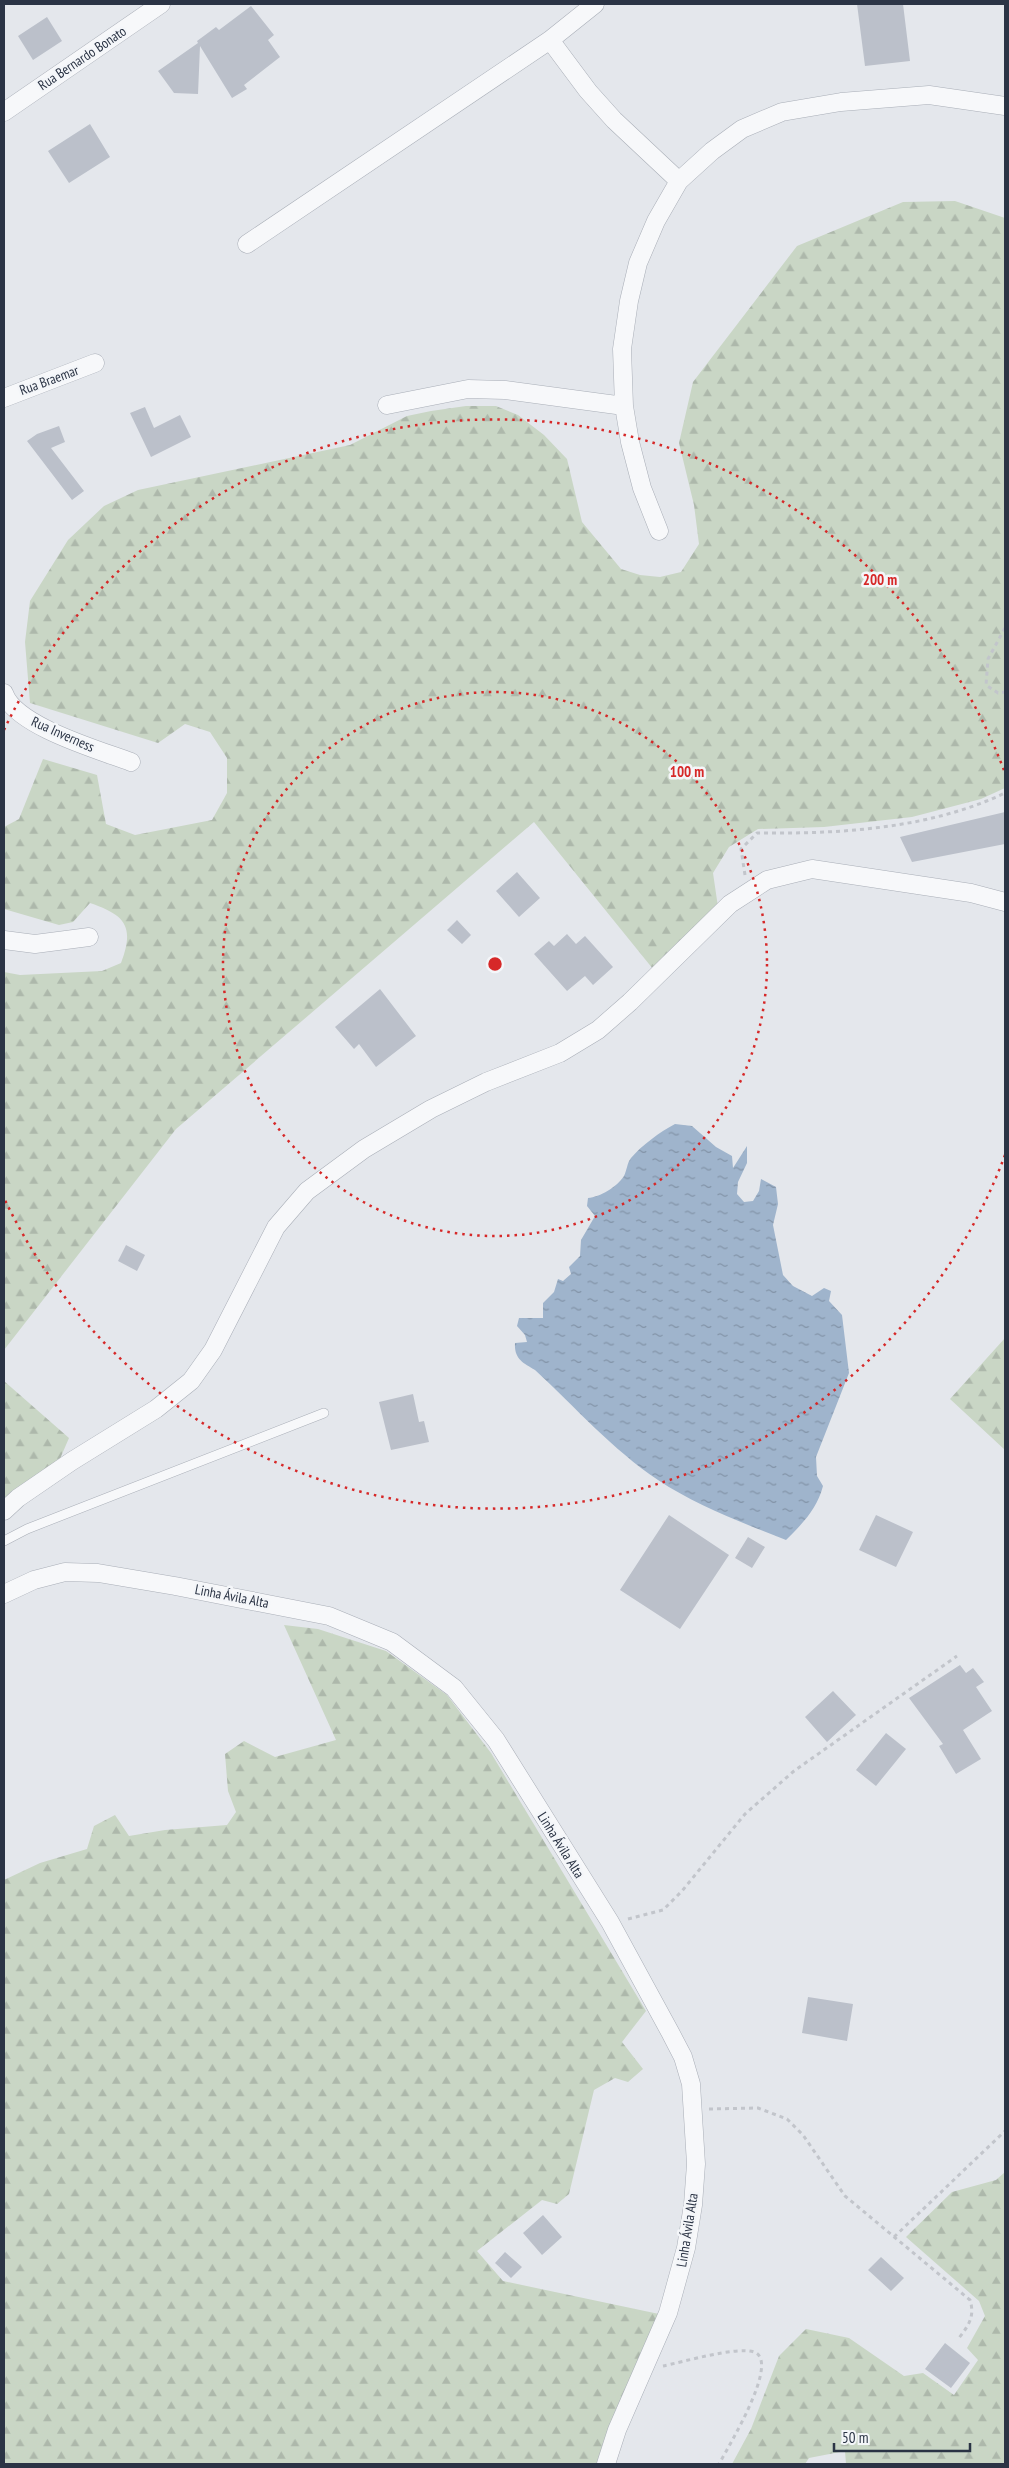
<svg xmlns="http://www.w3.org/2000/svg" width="1009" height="2468" font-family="'PT Sans Narrow',sans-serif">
	<defs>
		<pattern id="forest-firs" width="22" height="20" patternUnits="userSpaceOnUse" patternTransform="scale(1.25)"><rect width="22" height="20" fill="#c9d6c5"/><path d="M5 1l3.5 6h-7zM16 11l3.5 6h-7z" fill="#adb8ab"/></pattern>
		<pattern id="water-ripples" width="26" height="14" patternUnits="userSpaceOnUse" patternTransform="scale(1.25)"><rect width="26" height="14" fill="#9fb4cc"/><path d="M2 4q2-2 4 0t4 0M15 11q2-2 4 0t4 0" fill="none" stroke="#8293a7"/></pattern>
	</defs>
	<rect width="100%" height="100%" fill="#e4e7ec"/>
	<path fill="url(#forest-firs)" d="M955 201 1005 218V788L981 799 912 817 824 827 758 829 729 847 713 873 718 907 653 969 534 822 176 1129 4 1350V972L20 975 102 971 121 963C135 926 125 915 90 903L73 922 59 925 4 909V827L19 819 43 759 97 775 106 824 135 835 212 820 227 793V758L210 732 185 724 158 743 30 703 25 642 30 601 68 540 104 506 138 490 350 445 407 416 431 411 466 406H496L518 415 544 435 567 459 582 522 621 569 640 575 660 577 681 572 699 544 694 505 679 443 693 382 797 246 903 202Z
		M1005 1338V1450L950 1399Z
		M4 1381 69 1438 56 1468 4 1504Z
		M284 1625 318 1629 386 1651 447 1695 491 1753 646 2011 622 2042 643 2069 628 2082 615 2078 594 2090 569 2194 557 2204 542 2200 477 2251 503 2281 659 2314 599 2464H4V1880L40 1863 87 1849 94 1826 115 1815 129 1836 165 1830 227 1825 236 1812 228 1791 225 1754 244 1741 275 1757 336 1740Z
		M1005 2172V2464H846L845 2451 809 2458 805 2464H732L751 2429 779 2356 806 2329 849 2338 904 2376 923 2373 954 2395 978 2360 967 2348 985 2316 979 2301 906 2237 952 2192 996 2180Z"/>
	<path fill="url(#water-ripples)" d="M675 1124 692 1126 716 1147 732 1156 733 1168 747 1146V1163L738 1182 737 1194 744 1202 753 1201 759 1191 761 1179 776 1187 778 1204 773 1225 783 1275 793 1286 812 1296 824 1288 831 1291 829 1301 842 1315 849 1373 816 1457 817 1476 823 1486C817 1509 803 1523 786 1540 743 1523 697 1506 658 1480 613 1450 575 1407 535 1370 523 1363 514 1359 515 1343L527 1342 525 1335 517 1326 519 1318H543V1303L554 1292 558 1279 563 1281 571 1274 569 1267 580 1256 581 1240 595 1216 587 1206 588 1198C600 1197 617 1187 624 1176 627 1170 627 1163 631 1158 642 1145 660 1132 675 1124Z"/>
	<path fill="#bbc0ca" d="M857 4H903L910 61 865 66Z
		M251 6 274 35 268 40 280 57 244 85 247 89 232 98 200 46 198 94 174 93 158 71 198 43 197 41 216 27 219 30Z
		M47 17 62 41 33 60 18 36Z
		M90 124 110 157 69 183 48 151Z
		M145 407 154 428 180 415 191 437 151 457 130 413Z
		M59 426 65 442 51 448 84 491 72 500 27 441 37 434Z
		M1005 812V844L912 862 900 837Z
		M517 872 540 898 519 917 496 891Z
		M457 920 471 935 462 944 447 930Z
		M567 934 576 944 585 936 613 967 593 985 585 976 567 991 534 954 549 941 554 946Z
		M380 989 416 1036 376 1067 359 1044 354 1049 335 1027Z
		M126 1245 145 1255 137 1271 118 1261Z
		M413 1394 419 1422 424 1421 429 1442 391 1450 379 1402Z
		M669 1515 729 1555 680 1629 620 1590Z
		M876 1515 913 1532 896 1567 859 1550Z
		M748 1537 765 1547 752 1568 735 1558Z
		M960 1665 966 1673 973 1668 984 1682 976 1687 992 1711 963 1730 981 1759 956 1774 939 1746 943 1744 909 1698Z
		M833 1691 856 1715 827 1742 805 1717Z
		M886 1733 906 1749 876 1786 856 1770Z
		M808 1997 853 2004 847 2041 802 2033Z
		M543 2215 562 2237 542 2255 523 2233Z
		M505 2252 522 2267 511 2278 495 2263Z
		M881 2257 904 2278 891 2291 868 2270Z
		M945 2343 970 2363 951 2388 925 2369Z"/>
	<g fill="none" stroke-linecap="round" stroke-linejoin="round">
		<defs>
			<path id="lane" d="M4 1541 27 1529 324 1413"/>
			<path id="street" d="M550 40 588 91 614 120 679 181
				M4 112 161 4
				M247 244 550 40 595 4
				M4 398 95 363
				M387 405 468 389 505 390 624 406
				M659 531 642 488 630 442 624 406 622 349 629 301 638 263 656 221 679 181 712 151 742 129 782 112 841 102 929 95 1005 106
				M4 693C15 726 99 750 131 762
				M4 940 35 944 89 937
				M4 1511 18 1498 72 1461 156 1409 191 1381 213 1350 276 1227 307 1191 364 1149 431 1109 486 1082 560 1053 598 1030 630 1002 730 904 767 880 812 869 971 893 1005 902
				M4 1594 34 1580 65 1572 98 1573 175 1586 329 1616 392 1642 454 1688 496 1740 610 1922 670 2032 683 2057 691 2084 696 2164 693 2205 686 2248 668 2313 617 2430 606 2464"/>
		</defs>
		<use href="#lane" stroke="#a9aeb7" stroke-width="10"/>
		<use href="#street" stroke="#a9aeb7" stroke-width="19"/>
		<path stroke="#c2c5cb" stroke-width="3" stroke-dasharray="4 4" stroke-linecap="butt" d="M1005 628 988 659 986 685 998 693 1005 692
			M745 875 741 849 757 833C840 834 929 829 1005 793
			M628 1919 663 1910 682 1891 745 1814 794 1771 957 1656
			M709 2109 758 2108 787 2119 803 2135 845 2196 970 2300C975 2316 969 2325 959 2338
			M894 2237 1005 2131
			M663 2366C683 2362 737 2346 754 2352 781 2361 728 2447 719 2464"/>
		<use href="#lane" stroke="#f7f8fa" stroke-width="9"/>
		<use href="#street" stroke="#f7f8fa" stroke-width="18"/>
	</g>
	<g fill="none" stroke="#d62828" stroke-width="2.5" stroke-dasharray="2.5 5">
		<circle cx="495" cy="964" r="272"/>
		<path d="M1005 1155A544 544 0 0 1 4 1198M4 730A544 544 0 0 1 1005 773"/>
	</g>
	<g text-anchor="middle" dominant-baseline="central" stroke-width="5" stroke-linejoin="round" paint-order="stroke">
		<g font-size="14" fill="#2b3445" stroke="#f4f6f9">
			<text transform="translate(82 58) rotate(-34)">Rua Bernardo Bonato</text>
			<text transform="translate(49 380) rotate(-20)">Rua Braemar</text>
			<text transform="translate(63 734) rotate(24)">Rua Inverness</text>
			<text transform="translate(232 1596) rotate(11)">Linha Ávila Alta</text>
			<text transform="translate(561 1845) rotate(58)">Linha Ávila Alta</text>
			<text transform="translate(687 2230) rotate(-81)">Linha Ávila Alta</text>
		</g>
	</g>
	<circle cx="495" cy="964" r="8" fill="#d62828" stroke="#f4f6f9" stroke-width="2.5"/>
	<g font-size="15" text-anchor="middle" font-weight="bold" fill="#d62828" stroke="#f4f6f9" stroke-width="5" stroke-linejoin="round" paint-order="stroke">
		<text x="880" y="585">200 m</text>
		<text x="687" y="777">100 m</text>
	</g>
	<rect width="1009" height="2468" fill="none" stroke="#2b3445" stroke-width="10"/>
	<path d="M834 2443v8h136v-8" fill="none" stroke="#2b3445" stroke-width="2.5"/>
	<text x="842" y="2443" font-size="15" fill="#2b3445" stroke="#f4f6f9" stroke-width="4" paint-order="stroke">50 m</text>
</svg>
